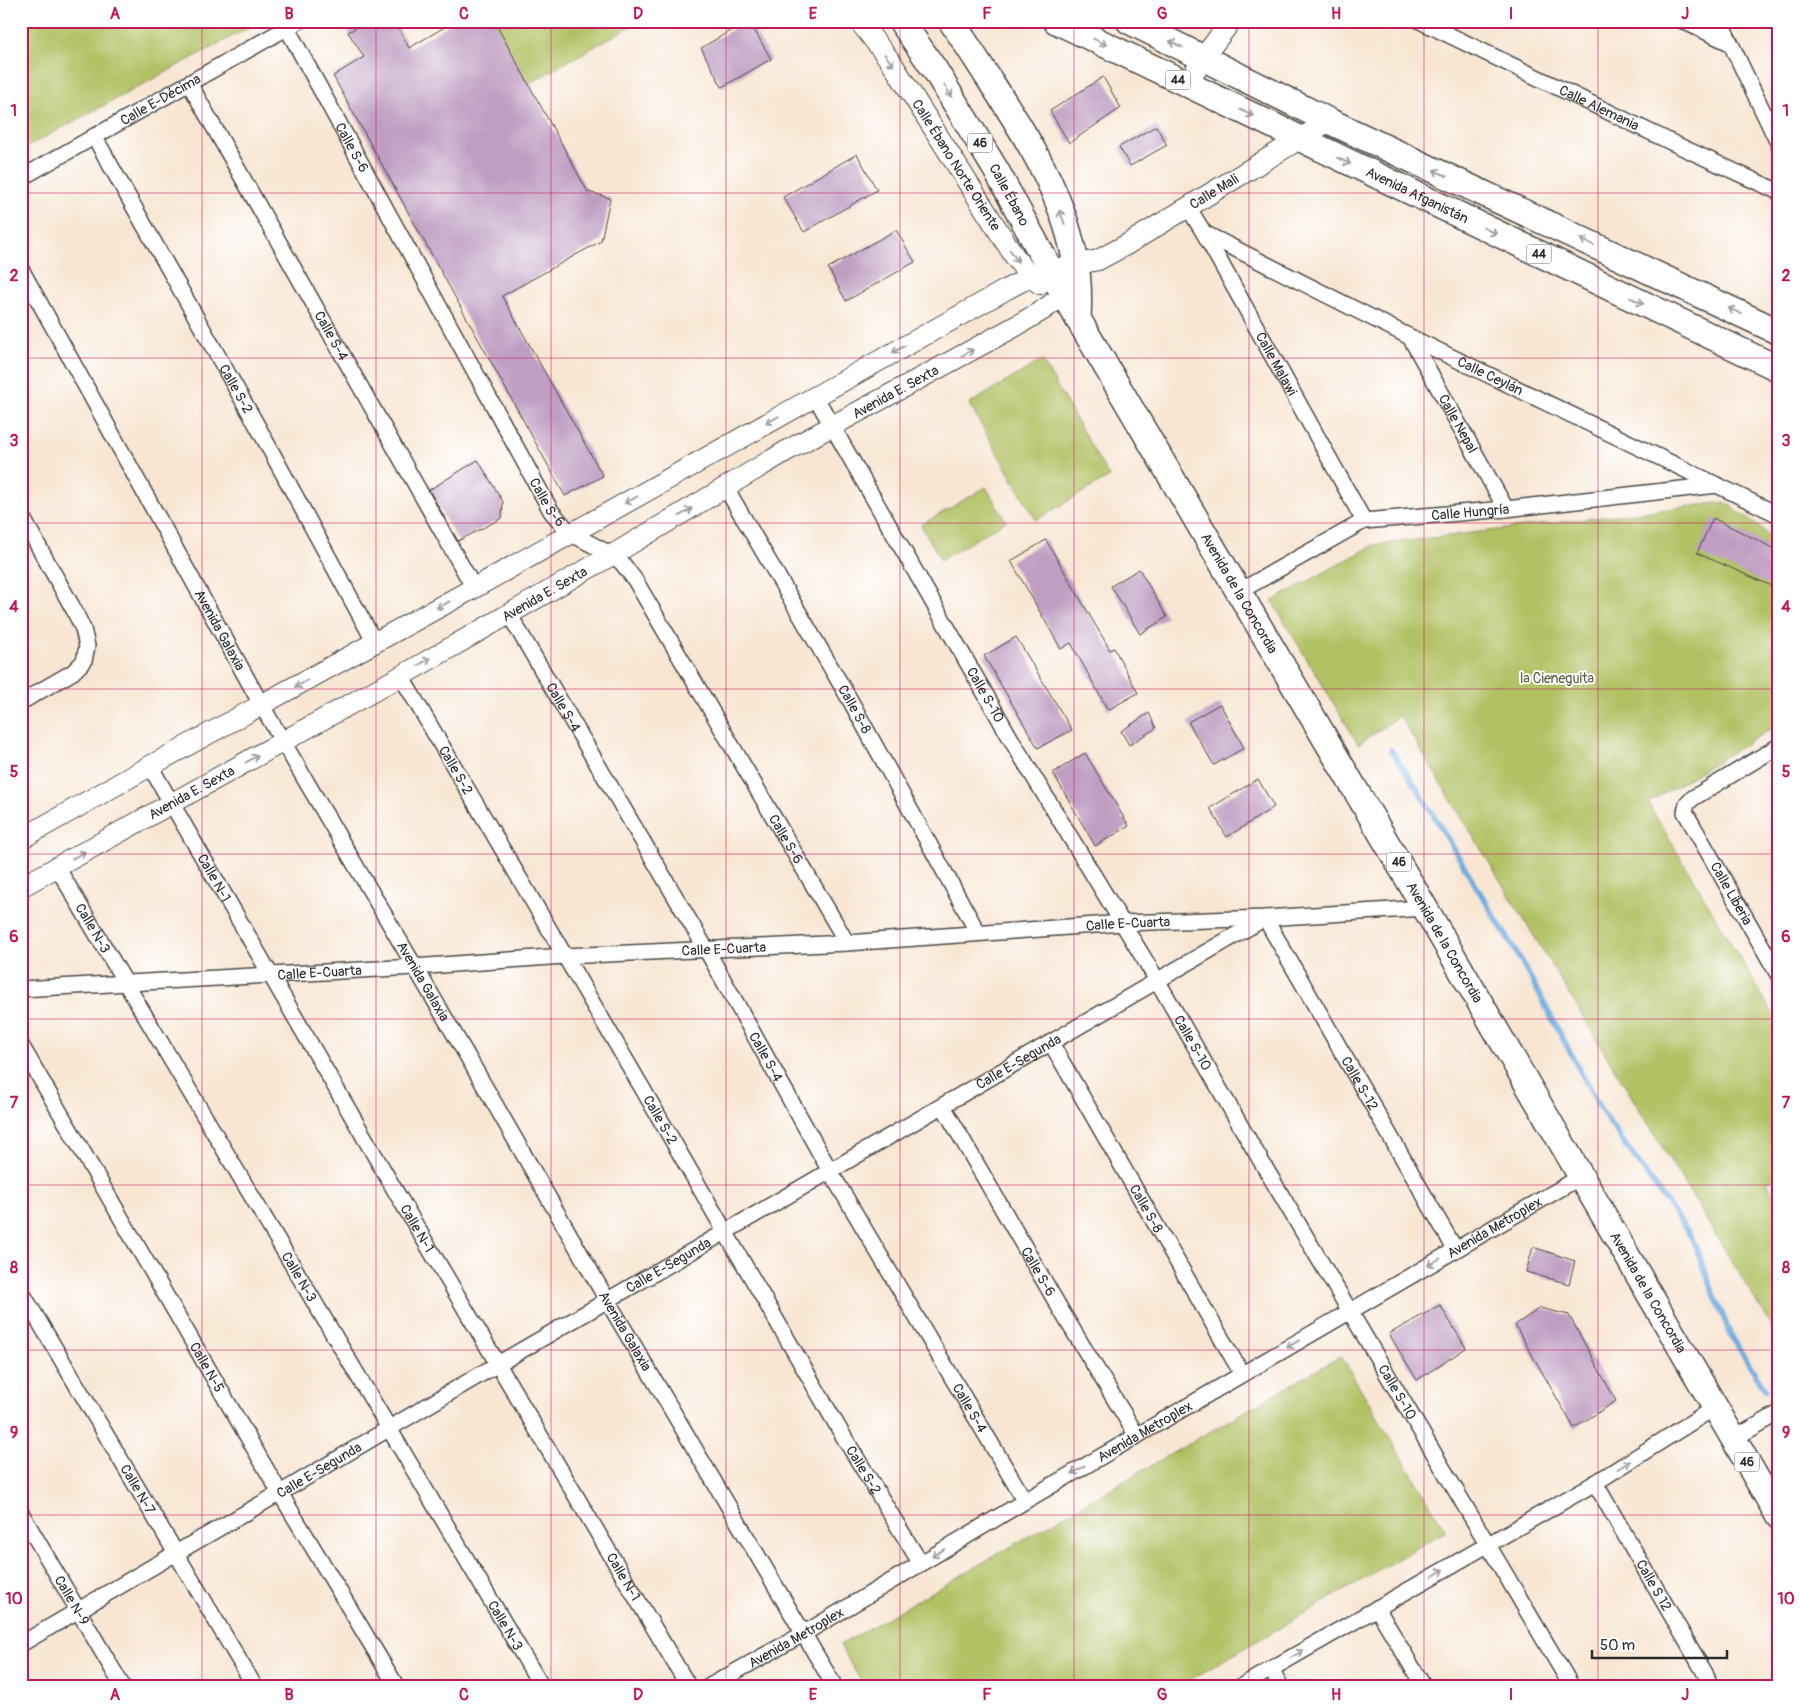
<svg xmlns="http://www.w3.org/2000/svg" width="1800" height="1708" font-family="Pangolin,sans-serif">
	<rect width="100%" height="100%" fill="#fff"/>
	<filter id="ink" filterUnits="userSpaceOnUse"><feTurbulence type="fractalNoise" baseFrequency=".02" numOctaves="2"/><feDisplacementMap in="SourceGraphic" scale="10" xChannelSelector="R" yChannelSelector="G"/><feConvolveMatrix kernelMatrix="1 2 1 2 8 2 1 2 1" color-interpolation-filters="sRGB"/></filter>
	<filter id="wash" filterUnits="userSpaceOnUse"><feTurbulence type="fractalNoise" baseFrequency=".0096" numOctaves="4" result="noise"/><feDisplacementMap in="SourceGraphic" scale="20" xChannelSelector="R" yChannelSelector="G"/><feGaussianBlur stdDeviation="1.12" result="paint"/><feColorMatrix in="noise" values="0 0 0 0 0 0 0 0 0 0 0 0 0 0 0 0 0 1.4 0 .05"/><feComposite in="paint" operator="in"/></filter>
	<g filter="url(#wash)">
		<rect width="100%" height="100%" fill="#f8e6d3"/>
		<path fill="#b1c164" stroke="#6e7648" d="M21 21H261L21 150Z
			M495 21H640L528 84 494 22Z
			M1042 360 1109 477 1036 520 969 404Z
			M986 487 1006 521 941 560 921 525Z
			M1725 502 1779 542V724L1648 803 1779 1024V1175L1767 1182 1779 1203V1339L1400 716 1358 744 1272 601 1374 545Z
			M1341 1356 1446 1531 1178 1687H864L840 1645Z"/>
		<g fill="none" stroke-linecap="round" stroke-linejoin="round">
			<path stroke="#6fabe0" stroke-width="5.5" d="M1391 750 1420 793 1522 962 1602 1112 1692 1238 1731 1336 1766 1390"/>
		</g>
		<g id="blocks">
			<path fill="#bf9ec2" d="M368 21H395L409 48 455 21H494L588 192 610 198 601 241 502 296 603 476 565 496 333 76 364 57 348 32Z
				M747 21H749L771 59 722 87 701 48Z
				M1103 77 1121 108 1069 143 1050 111Z
				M1156 126 1167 145 1130 166 1119 147Z
				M857 154 877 190 804 232 783 197Z
				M896 230 915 262 846 301 828 268Z
				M478 460 503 502 502 518 458 541 429 490Z
				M1713 518 1779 551V574L1774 587 1697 553Z
				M1046 540 1110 650 1114 648 1138 693 1108 710 1071 643 1061 649 1011 561Z
				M1139 569 1167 617 1140 634 1111 586Z
				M1016 637 1072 730 1038 748 984 656Z
				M1220 704 1244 748 1214 765 1188 722Z
				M1149 713 1156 728 1129 745 1121 731Z
				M1085 753 1129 826 1095 846 1053 773Z
				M1258 779 1274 807 1227 837 1210 808Z
				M1533 1247 1575 1261 1569 1284 1526 1272Z
				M1440 1305 1466 1348 1417 1380 1389 1334Z
				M1540 1308 1569 1315 1616 1401 1574 1428 1515 1325Z"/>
		</g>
	</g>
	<g filter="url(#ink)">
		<use href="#blocks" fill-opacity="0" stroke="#4a4744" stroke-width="1"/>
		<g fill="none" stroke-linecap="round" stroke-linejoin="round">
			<defs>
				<g id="minor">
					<path id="s1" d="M1420 21 1675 144 1779 192"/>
					<path d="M1683 21 1730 43"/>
					<path d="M1720 21 1779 145"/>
					<path id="s2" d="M287 28 551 511 570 533 612 555 622 563 635 580 847 943"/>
					<path id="s3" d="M189 83 474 588"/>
					<path id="s4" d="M94 136 259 429 375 643"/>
					<path id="s5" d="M21 178 299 21"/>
					<path id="s6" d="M1188 207 1204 233 1364 521"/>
					<path id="s7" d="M1204 233 1410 337 1779 515"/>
					<path id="s8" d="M21 269 262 706 469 1059 607 1300 835 1687"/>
					<path id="s9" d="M1410 337 1506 509"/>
					<path id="s10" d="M815 396 1015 746 1157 980 1251 1144 1572 1687"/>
					<path id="s11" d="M726 488 850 700 978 933"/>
					<path d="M21 515 74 610 83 629 87 646 84 661 73 672 21 702"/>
					<path id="s12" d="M1240 591 1364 521 1506 509 1717 485"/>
					<path id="s13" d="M509 614 706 949 830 1171 1025 1501"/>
					<path id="s14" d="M401 676 641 1086 842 1434 921 1564"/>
					<path id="s15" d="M1779 746 1693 798 1687 804 1685 812 1779 976"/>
					<path id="s16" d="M150 766 393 1187 689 1687"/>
					<path id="s17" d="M57 867 542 1687"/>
					<path id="s18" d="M21 989 414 967 564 956 847 943 1123 923 1265 918 1425 908"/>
					<path id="s19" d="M1051 1043 1242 1374"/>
					<path id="s20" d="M21 1045 280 1493 397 1687"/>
					<path id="s21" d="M943 1106 1062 1312 1137 1436"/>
					<path id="s22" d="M21 1291 255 1687"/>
					<path d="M1733 1439 1779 1413"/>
					<path id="s23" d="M1595 1483 1713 1687"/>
					<path id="s24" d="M21 1513 123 1687"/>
					<path d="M1377 1608 1424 1687"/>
					<path id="s25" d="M21 1644 176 1553 280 1493 498 1364 1265 918 1455 1249"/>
					<path d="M1271 1669 1281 1687"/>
					<path id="s26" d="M708 1687 803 1634 1025 1501 1582 1176"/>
					<path d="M1240 1687 1595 1483 1714 1408"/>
				</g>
				<g id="tertiary">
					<path id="s27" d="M859 21 892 63 1015 257 1030 277 1040 284"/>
					<path d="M1188 84 1203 58 1231 21"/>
					<path id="s28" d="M21 839 150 766 474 588 1007 289 1030 277 1050 270 1098 260 1126 245 1329 121"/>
					<path id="s29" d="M21 887 401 676 612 555 788 450 1016 326 1043 310 1075 287"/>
				</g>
				<g id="primary">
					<path id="s30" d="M901 21 935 70 996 170 1064 295 1425 908 1779 1517"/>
					<path d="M951 21C965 41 978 62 991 82 1028 138 1065 198 1076 265 1079 283 1079 301 1078 319"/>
					<path id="s31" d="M1056 21 1779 369"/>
					<path d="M1129 21 1329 121 1779 332"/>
				</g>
			</defs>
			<use href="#minor" stroke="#4a4744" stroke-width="18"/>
			<use href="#tertiary" stroke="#4a4744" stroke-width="22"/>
			<use href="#primary" stroke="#4a4744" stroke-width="28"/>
			<use href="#minor" stroke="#fff" stroke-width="15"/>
			<use href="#tertiary" stroke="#fff" stroke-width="20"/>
			<use href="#primary" stroke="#fff" stroke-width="25"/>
		</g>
		<defs><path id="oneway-shaft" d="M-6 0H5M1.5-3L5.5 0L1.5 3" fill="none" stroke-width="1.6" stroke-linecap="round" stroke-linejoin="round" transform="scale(1.25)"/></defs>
		<g stroke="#a0a0a0">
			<use href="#oneway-shaft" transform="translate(1100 42) rotate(26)"/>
			<use href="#oneway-shaft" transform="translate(1176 44) rotate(-154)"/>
			<use href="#oneway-shaft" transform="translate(889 60) rotate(53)"/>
			<use href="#oneway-shaft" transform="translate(948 91) rotate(58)"/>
			<use href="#oneway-shaft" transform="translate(1247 113) rotate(26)"/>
			<use href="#oneway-shaft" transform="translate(1344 161) rotate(26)"/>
			<use href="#oneway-shaft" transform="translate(1440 173) rotate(-155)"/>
			<use href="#oneway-shaft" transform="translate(1062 217) rotate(-111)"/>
			<use href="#oneway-shaft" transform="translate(1490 231) rotate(26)"/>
			<use href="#oneway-shaft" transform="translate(1587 242) rotate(-155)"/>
			<use href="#oneway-shaft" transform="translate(1014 256) rotate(56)"/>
			<use href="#oneway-shaft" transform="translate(1637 301) rotate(26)"/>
			<use href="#oneway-shaft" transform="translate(1735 311) rotate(-155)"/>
			<use href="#oneway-shaft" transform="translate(899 349) rotate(151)"/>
			<use href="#oneway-shaft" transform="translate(967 353) rotate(-29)"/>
			<use href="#oneway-shaft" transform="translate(772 420) rotate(151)"/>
			<use href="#oneway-shaft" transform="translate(631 500) rotate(151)"/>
			<use href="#oneway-shaft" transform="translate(686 512) rotate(-31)"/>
			<use href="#oneway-shaft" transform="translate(443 605) rotate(151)"/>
			<use href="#oneway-shaft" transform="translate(424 662) rotate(-30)"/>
			<use href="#oneway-shaft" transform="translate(301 684) rotate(151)"/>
			<use href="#oneway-shaft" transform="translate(252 759) rotate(-29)"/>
			<use href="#oneway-shaft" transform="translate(79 855) rotate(-29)"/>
			<use href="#oneway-shaft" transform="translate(1434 1262) rotate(150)"/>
			<use href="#oneway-shaft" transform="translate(1293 1344) rotate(149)"/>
			<use href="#oneway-shaft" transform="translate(1624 1465) rotate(-32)"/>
			<use href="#oneway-shaft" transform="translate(1078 1470) rotate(150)"/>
			<use href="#oneway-shaft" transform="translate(938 1553) rotate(149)"/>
			<use href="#oneway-shaft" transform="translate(1438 1573) rotate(-30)"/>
			<use href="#oneway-shaft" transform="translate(1297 1654) rotate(-30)"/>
		</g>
	</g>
	<path fill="none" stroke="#c2185b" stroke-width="1" stroke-opacity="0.55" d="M202 21V1687M376 21V1687M551 21V1687M726 21V1687M900 21V1687M1074 21V1687M1249 21V1687M1424 21V1687M1598 21V1687M21 193H1779M21 358H1779M21 523H1779M21 689H1779M21 854H1779M21 1019H1779M21 1185H1779M21 1350H1779M21 1515H1779"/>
	<g text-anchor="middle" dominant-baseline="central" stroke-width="4" stroke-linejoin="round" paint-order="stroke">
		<g fill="#fff" stroke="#6b6b6b" stroke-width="1">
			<rect x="1165.5" y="70.5" width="25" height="19" rx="4"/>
			<rect x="967.5" y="133.5" width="25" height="19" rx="4"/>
			<rect x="1526.5" y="244.5" width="25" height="19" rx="4"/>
			<rect x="1386.5" y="852.5" width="25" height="19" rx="4"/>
			<rect x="1734.5" y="1452.5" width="25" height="19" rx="4"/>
		</g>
		<g font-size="12" font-weight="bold" fill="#2b2b2b">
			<text x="1178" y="80">44</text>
			<text x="980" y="143">46</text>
			<text x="1539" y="254">44</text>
			<text x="1399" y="862">46</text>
			<text x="1747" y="1462">46</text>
		</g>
		<g font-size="14" fill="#2b2b2b" stroke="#fff">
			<text stroke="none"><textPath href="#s5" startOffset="160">Calle E-Décima</textPath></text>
			<text stroke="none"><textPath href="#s1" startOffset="199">Calle Alemania</textPath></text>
			<text stroke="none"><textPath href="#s2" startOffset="136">Calle S-6</textPath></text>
			<text stroke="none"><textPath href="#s27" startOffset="174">Calle Ébano Norte Oriente</textPath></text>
			<text stroke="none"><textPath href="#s28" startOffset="1360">Calle Mali</textPath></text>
			<text stroke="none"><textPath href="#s30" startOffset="205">Calle Ébano</textPath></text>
			<text stroke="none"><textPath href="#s31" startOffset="401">Avenida Afganistán</textPath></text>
			<text stroke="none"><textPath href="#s3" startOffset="290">Calle S-4</textPath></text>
			<text stroke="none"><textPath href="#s6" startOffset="180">Calle Malawi</textPath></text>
			<text stroke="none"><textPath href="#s7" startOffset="320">Calle Ceylán</textPath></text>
			<text stroke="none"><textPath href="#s4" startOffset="290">Calle S-2</textPath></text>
			<text stroke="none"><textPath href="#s29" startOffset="1005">Avenida E. Sexta</textPath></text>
			<text stroke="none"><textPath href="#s9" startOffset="99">Calle Nepal</textPath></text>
			<text stroke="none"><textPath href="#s2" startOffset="541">Calle S-6</textPath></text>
			<text stroke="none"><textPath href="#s12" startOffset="249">Calle Hungría</textPath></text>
			<text stroke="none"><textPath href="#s30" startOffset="665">Avenida de la Concordia</textPath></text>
			<text stroke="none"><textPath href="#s29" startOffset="600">Avenida E. Sexta</textPath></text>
			<text stroke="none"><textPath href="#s8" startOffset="412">Avenida Galaxia</textPath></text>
			<text stroke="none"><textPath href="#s10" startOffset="344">Calle S-10</textPath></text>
			<text stroke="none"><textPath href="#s13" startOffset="108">Calle S-4</textPath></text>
			<text stroke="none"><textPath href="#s11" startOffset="256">Calle S-8</textPath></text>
			<text stroke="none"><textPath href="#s14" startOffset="109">Calle S-2</textPath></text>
			<text stroke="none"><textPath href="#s29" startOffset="195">Avenida E. Sexta</textPath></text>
			<text stroke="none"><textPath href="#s2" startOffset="961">Calle S-6</textPath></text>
			<text stroke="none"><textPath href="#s16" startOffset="129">Calle N-1</textPath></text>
			<text stroke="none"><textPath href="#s15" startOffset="211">Calle Liberia</textPath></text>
			<text stroke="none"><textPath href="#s18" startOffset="1109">Calle E-Cuarta</textPath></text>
			<text stroke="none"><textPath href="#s17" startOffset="71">Calle N-3</textPath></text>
			<text stroke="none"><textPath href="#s30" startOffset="1070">Avenida de la Concordia</textPath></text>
			<text stroke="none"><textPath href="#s18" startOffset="704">Calle E-Cuarta</textPath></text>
			<text stroke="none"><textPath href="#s18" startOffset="299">Calle E-Cuarta</textPath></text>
			<text stroke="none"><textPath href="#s8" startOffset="818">Avenida Galaxia</textPath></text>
			<text stroke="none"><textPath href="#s10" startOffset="749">Calle S-10</textPath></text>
			<text stroke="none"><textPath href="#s13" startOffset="512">Calle S-4</textPath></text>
			<text stroke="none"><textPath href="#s25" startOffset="1155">Calle E-Segunda</textPath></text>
			<text stroke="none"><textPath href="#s25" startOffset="1631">Calle S-12</textPath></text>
			<text stroke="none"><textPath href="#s14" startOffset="514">Calle S-2</textPath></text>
			<text stroke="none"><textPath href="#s19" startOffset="191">Calle S-8</textPath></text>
			<text stroke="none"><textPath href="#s26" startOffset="911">Avenida Metroplex</textPath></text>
			<text stroke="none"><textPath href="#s16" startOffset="534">Calle N-1</textPath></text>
			<text stroke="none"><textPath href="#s25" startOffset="750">Calle E-Segunda</textPath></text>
			<text stroke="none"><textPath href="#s21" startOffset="191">Calle S-6</textPath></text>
			<text stroke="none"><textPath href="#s17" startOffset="476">Calle N-3</textPath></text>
			<text stroke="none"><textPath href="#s30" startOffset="1475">Avenida de la Concordia</textPath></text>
			<text stroke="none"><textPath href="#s8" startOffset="1222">Avenida Galaxia</textPath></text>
			<text stroke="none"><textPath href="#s20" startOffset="372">Calle N-5</textPath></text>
			<text stroke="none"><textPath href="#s10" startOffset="1154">Calle S-10</textPath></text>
			<text stroke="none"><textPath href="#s13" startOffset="918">Calle S-4</textPath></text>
			<text stroke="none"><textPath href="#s26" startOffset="506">Avenida Metroplex</textPath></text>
			<text stroke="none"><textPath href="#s25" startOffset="345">Calle E-Segunda</textPath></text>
			<text stroke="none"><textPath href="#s14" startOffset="919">Calle S-2</textPath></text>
			<text stroke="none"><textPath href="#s22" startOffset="230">Calle N-7</textPath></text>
			<text stroke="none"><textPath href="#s16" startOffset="939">Calle N-1</textPath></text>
			<text stroke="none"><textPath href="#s23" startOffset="118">Calle S 12</textPath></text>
			<text stroke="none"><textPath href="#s24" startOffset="101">Calle N-9</textPath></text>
			<text stroke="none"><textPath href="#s17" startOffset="881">Calle N-3</textPath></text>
			<text stroke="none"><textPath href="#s26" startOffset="101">Avenida Metroplex</textPath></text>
		</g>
		<g font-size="14" fill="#5a603f" stroke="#fff">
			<text x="1557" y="678">la Cieneguita</text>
		</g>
	</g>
	<rect width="1800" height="1708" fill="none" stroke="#fff" stroke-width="55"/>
	<path d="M1592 1650v8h135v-8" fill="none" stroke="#2b2b2b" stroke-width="2.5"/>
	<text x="1600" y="1650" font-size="15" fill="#2b2b2b" stroke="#ffffff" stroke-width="4" paint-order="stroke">50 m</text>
	<rect x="28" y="28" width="1744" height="1652" fill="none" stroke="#c2185b" stroke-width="2"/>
	<g font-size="16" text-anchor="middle" font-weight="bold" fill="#c2185b">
		<text x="115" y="19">A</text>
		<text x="289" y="19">B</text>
		<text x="464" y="19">C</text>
		<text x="638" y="19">D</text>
		<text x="813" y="19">E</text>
		<text x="987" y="19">F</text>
		<text x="1162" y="19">G</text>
		<text x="1336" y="19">H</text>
		<text x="1511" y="19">I</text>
		<text x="1685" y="19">J</text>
		<text x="14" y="116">1</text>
		<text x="1786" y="116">1</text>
		<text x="14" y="281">2</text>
		<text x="1786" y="281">2</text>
		<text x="14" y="446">3</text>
		<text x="1786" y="446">3</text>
		<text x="14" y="612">4</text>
		<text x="1786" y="612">4</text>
		<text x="14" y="777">5</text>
		<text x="1786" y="777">5</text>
		<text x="14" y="942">6</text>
		<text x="1786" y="942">6</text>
		<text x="14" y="1108">7</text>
		<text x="1786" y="1108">7</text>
		<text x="14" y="1273">8</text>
		<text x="1786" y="1273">8</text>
		<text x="14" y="1438">9</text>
		<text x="1786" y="1438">9</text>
		<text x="14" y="1604">10</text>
		<text x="1786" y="1604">10</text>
		<text x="115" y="1700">A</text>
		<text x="289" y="1700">B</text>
		<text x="464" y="1700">C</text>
		<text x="638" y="1700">D</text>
		<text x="813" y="1700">E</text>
		<text x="987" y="1700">F</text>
		<text x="1162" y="1700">G</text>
		<text x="1336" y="1700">H</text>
		<text x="1511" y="1700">I</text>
		<text x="1685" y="1700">J</text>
	</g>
</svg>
